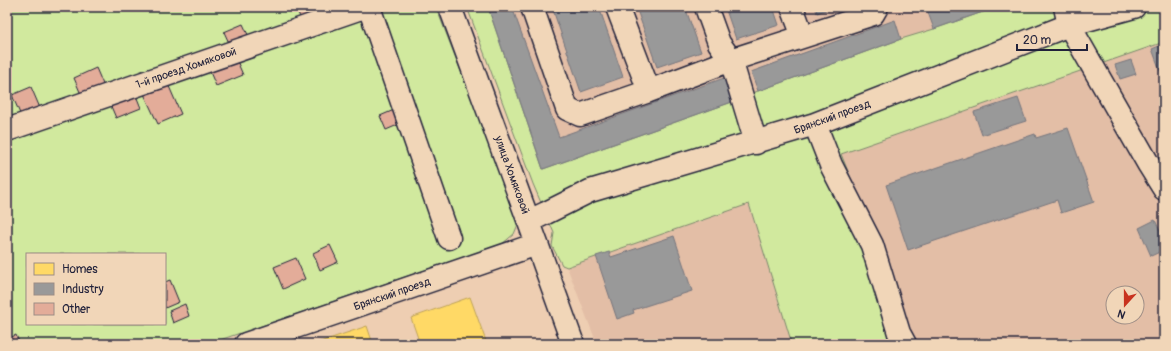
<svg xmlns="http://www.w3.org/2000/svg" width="1171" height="351" font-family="Pangolin,sans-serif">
	<rect width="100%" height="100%" fill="#eeceb2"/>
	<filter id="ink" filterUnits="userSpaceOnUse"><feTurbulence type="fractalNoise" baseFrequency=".025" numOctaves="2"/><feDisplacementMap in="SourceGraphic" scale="8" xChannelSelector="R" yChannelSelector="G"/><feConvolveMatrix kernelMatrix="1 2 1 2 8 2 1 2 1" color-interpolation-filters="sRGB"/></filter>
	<g filter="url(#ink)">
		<path fill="#e3bea6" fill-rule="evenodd" d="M488 7H997L934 29 901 39 758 91 732 102 543 169Z
			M1164 42V344H890L897 292 841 154ZM1113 293H1137V317H1113Z
			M749 204 792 344H597L567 267Z"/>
		<path fill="#d1e99e" stroke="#7a866c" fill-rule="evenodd" d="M7 7H436L519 222 514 234 502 244 208 344H7ZM27 254H165V324H27Z
			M467 7H488L543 169 732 102 758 91 901 39 934 29 997 7H1164V42L841 154 897 292 890 344H792L749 204 567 267 562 265 552 246 554 233 533 184Z"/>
		<path fill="#ffd966" stroke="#bda259" d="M470 297 487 344H420L411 318Z
			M367 326 373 344H314Z"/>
		<path fill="#999" stroke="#75757d" d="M488 7H512L559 137 724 78 732 102 543 169Z
			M552 7H599L623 77 581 92Z
			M636 7H685L701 52 657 67Z
			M725 7H773L779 25 736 39Z
			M815 7H834L817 13Z
			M926 7H997L934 29Z
			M895 20 901 39 758 91 751 72Z
			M1164 44V81L1152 49Z
			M1131 60 1136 74 1120 79 1115 65Z
			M1018 98 1026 121 982 135 974 112Z
			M1068 128 1094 202 1061 213 1057 200 908 250 886 185 1035 134 1036 138Z
			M1155 220 1164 240V250L1151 256 1139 228Z
			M674 236 692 291 633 310 634 313 617 319 596 256 609 252 611 257Z"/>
		<path fill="#e3ac99" stroke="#22223b" d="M296 7H310L313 14 301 20Z
			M243 24 249 37 230 45 224 32Z
			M237 61 243 75 216 86 210 72Z
			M96 68 105 89 83 99 74 78Z
			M168 84 181 114 158 124 144 94Z
			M31 87 40 108 21 116 12 95Z
			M135 93 141 108 116 118 110 104Z
			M394 110 400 124 386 130 380 116Z
			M330 245 338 262 320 270 313 253Z
			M296 258 305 279 283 289 274 267Z
			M170 280 179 302 165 308V282Z
			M185 304 189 316 173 323 169 311Z
			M16 335 20 344H7V339Z"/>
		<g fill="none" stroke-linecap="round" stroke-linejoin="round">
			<defs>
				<path id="minor" d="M369 7 449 238
					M450 7 537 244 573 344
					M532 7 567 109 580 115 649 91 731 60 873 14 877 7
					M617 7 649 91
					M706 7 719 43 731 60 756 143
					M792 7 802 34
					M1065 7 1069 25 1149 165 1164 189
					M815 124 831 165 872 245 899 333 905 344
					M7 130 364 7
					M529 221 546 213 590 191 815 124 1069 25 1134 7
					M246 344 537 244"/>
			</defs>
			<use href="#minor" stroke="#22223b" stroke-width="25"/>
			<use href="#minor" stroke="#f1d6b8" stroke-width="22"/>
		</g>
	</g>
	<g text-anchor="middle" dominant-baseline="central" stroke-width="4" stroke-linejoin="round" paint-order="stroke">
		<g font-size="11" fill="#22223b" stroke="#f1d6b8">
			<text transform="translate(186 68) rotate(-19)">1-й проезд Хомяковой</text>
			<text transform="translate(832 117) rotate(-20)">Брянский проезд</text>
			<text transform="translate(512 175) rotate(70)">улица Хомяковой</text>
			<text transform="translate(392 294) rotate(-19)">Брянский проезд</text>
		</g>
	</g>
	<rect width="1171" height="351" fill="none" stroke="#f1d6b8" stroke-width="24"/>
	<rect x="12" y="12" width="1147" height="327" fill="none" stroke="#22223b" stroke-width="1.5" filter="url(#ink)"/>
	<rect x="26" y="253" width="140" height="72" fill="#f1d6b8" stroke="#9e8e86"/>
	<rect x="34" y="263" width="20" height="12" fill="#ffd966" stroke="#9e8e86"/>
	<text x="62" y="273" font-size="12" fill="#22223b">Homes</text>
	<rect x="34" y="283" width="20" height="12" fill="#999999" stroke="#9e8e86"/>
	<text x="62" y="293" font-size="12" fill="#22223b">Industry</text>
	<rect x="34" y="303" width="20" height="12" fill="#e3ac99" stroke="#9e8e86"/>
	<text x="62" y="313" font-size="12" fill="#22223b">Other</text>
	<g transform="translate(1125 305) rotate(201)"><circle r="19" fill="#f1d6b8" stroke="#9e8e86"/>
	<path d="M0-3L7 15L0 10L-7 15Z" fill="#c8321e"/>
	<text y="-6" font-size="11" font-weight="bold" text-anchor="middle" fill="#22223b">N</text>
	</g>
	<path d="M1017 44v6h70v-6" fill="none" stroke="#22223b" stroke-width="2"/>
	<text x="1023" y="44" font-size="12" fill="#22223b" stroke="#f1d6b8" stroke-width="3" paint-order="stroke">20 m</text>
</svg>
